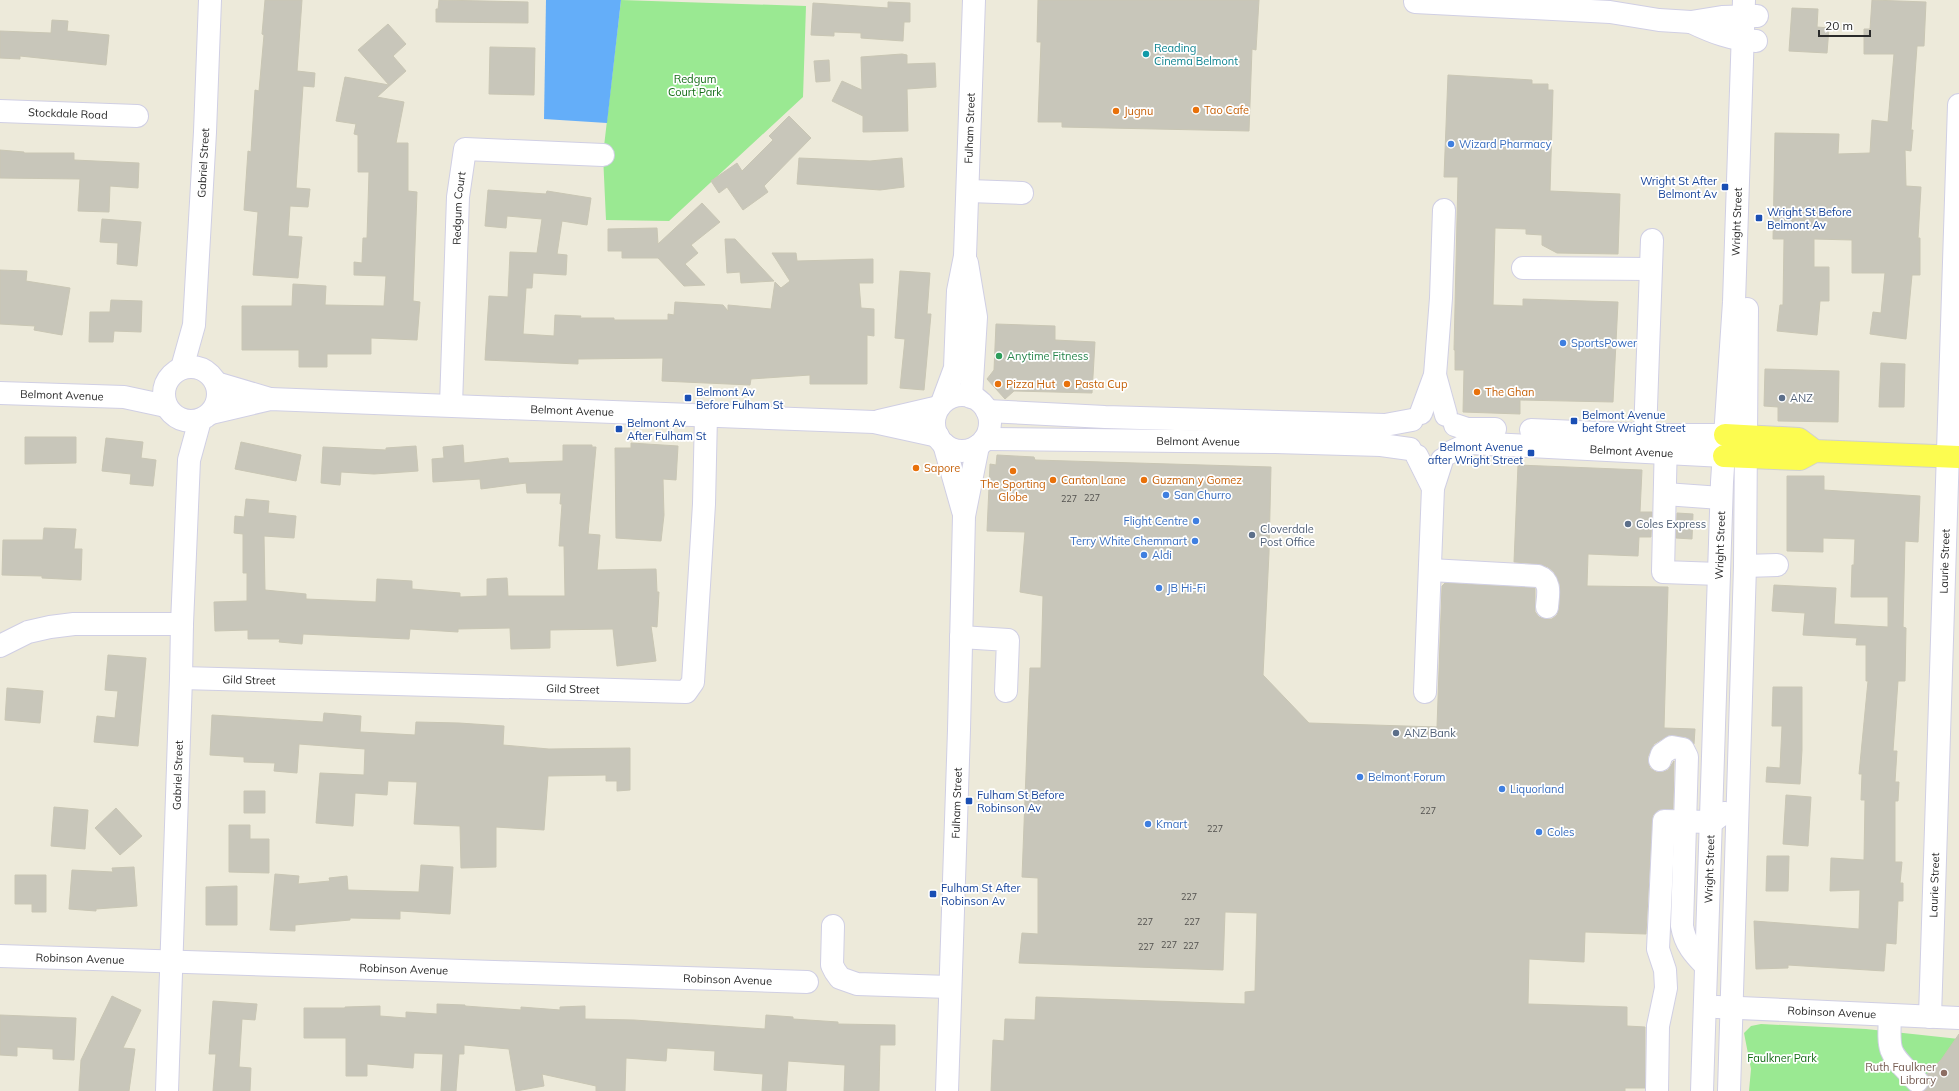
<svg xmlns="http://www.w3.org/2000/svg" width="1959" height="1091" font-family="Mulish,sans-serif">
	<rect width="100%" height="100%" fill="#edeada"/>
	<path fill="#9ae992" d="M621 0 806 6 803 97 669 221 606 220 603 155Z
		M1761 1024 1866 1029 1959 1039V1091H1749L1751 1069 1744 1033 1751 1026Z"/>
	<path fill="#64aef9" d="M546 0H621L607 123 544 119Z"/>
	<path fill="#c8c6ba" stroke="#c9c6b4" d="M265 0H302L297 71 315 73 314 87 303 86 296 188 310 189 308 207 290 206 288 236 302 237 298 278 253 275 258 212 244 210 248 151 251 152 255 90 259 91 264 35 262 34Z
		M439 0 528 2V23L436 22V9H438Z
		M1038 0H1259L1256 50 1252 49 1249 131 1062 127V122H1038L1041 42H1037Z
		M1872 0 1926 2 1924 46H1917L1911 130H1913L1911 151 1905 150 1906 186 1921 187 1918 238H1920V275H1912L1906 339 1870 334 1873 312 1881 313 1885 273H1852V240L1814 239V267H1829V301H1820L1817 335 1777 331 1780 305H1783L1784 239H1773L1775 133 1839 134 1838 154 1870 153 1872 120 1888 122 1894 54H1864V29H1870Z
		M888 2 910 3V22H904L903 41 861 38V33L834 32V36L811 35 813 3 888 8Z
		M1792 8 1818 9 1817 27 1829 28 1827 53 1789 51Z
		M52 20 68 21 67 31 109 35 106 65 20 56V59L0 58V31L51 33Z
		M388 24 406 44 393 56 406 71 377 97 404 102 396 143H408V191L417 192 413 301 420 302 417 340 371 338V354H327V367H299V350H242V306H292L293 284 326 286 325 305 384 306 386 276 354 275V262L362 263 363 238H367L369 172H358V135L354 134 356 124 336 121 345 77 389 85 358 50Z
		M490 47 535 48 534 95 489 94Z
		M902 54 907 55V64L935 63 936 87 907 89 908 131 863 132V116L832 101 842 81 862 90 861 57Z
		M829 60 830 81 816 82 814 61Z
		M1448 75 1532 80V84H1548V90H1553L1550 191 1620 194 1618 254 1557 253 1542 245V235L1526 234V229L1495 228 1493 305 1523 306V299L1618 302 1613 402 1520 400V414L1463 412 1464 370H1455V350H1454L1458 177H1444Z
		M789 116 811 138 764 186 768 192 743 210 727 187 719 193 711 181 737 163 742 171 773 140 769 136Z
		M0 150 24 152V153H74V160L139 163 138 188 110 186 109 212 78 211 80 179 0 178Z
		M799 158 870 161 902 158 904 187 880 190 797 184Z
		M488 190 546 194 547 191 591 198 587 225 562 221 557 254 567 255 566 275 533 273 532 288H526L523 334 554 336 555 315 581 316 580 318H614V320H668V314L674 315 675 302 723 305 728 311V305L771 309 775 282 781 288 790 281 772 253H796L797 261 873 259V283H859L861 308 874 309V336L867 335V384H810V375L751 379 750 385 662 381 663 358 578 359V364L485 360 489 296 508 297 510 252 537 253 542 219 507 216 506 228 485 226Z
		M702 203 720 222 691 245 698 253 685 264 705 285 684 286 658 258H622V251H608V229L657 228 658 244Z
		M102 219 141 222 137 266 117 264 118 243 100 242Z
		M725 239H735L774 281 741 283 740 272 727 273Z
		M0 270 27 271 26 281 70 288 62 335 34 330 35 326 0 324Z
		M900 271 930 273 927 314H931L924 390 900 388 905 339 895 338Z
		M111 300 142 301 141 332 114 331 113 342H89L90 312H110Z
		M996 324 1055 326V340L1095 342 1092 393 1014 391 1005 399 987 379 994 370Z
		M1881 363 1905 364 1904 407H1879Z
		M1765 369 1839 371 1838 422 1778 421V407L1764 406Z
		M25 437H76V463L25 464Z
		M106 438 143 442 141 458 156 460 153 486 130 484 131 474 102 471Z
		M241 442 301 455 296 481 235 469Z
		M631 443 678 446 676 480 663 479 664 515 661 541 616 538 615 448H631Z
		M463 445 464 463 508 458 509 463 563 461V445H592V447H596L588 534 600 535 597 570 656 569 657 592H659L657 627 651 626 656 661 617 666 613 629 550 630V648L511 649 510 628 458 629V632L410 629 409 639 303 634 302 644 279 642 280 639H248V630L215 631 214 602 247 601V573H243V534L234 533 235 516 244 517 246 499 269 501 268 513 296 516 294 538 264 536 265 590 306 594V599L376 602 377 579 412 581V589L460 593V597L487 596V579L507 578 508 596H565L564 546H559L562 504H560L561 493H527L526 483 481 489 480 479 433 482 432 459 444 458 443 447Z
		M416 446 418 471 374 474 341 472 340 485 321 483 323 447 386 450V448Z
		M997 455 1034 457 1035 460 1271 467 1269 553 1263 675 1309 723 1437 727 1442 586 1445 583 1535 588V612L1539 617 1545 619H1552L1557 615 1559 609 1560 586 1554 572 1548 567 1539 564 1514 562 1518 465 1642 470 1640 512H1652L1651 537H1639L1638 556 1588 554 1587 586 1668 587 1664 728 1695 729 1694 744 1686 737 1669 735 1654 744 1648 756V762L1650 768 1656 772H1663L1668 770 1674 761 1673 809 1658 810 1653 815 1652 820 1646 934 1585 932 1584 962 1529 959 1528 1004 1627 1007V1026L1645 1027V1088H1625V1091H991L993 1040 1004 1041 1005 1019 1035 1020 1036 997 1245 1004V992L1255 991 1257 913 1225 912 1223 970 1019 963 1022 933 1038 934V878L1022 877 1030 668H1041L1043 596 1020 592 1025 532 987 531 990 464 996 465Z
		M1787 476H1824V490L1920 496 1918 542 1905 541 1903 627 1906 628 1905 681H1898L1893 751H1897L1895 782H1899L1898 801H1895V862H1902L1900 883H1903V901H1898L1896 944 1886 943 1884 971 1788 965V968L1756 969 1754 921 1859 929 1860 890 1830 891 1831 858 1864 860 1865 800H1861L1862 774H1859L1868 681H1866V645H1856L1857 638 1803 635 1805 613 1772 611 1774 585 1836 588 1834 624 1888 627V597H1851L1852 565H1854L1855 539 1823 538V552L1787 551Z
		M1677 513 1693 514 1692 539 1676 538Z
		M44 528 76 529 74 549H82L81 580 42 578V576L2 575 3 540H43Z
		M108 655 146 658 138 746 94 742 97 716 115 718 118 691 105 690Z
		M1773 687H1802V750L1800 784 1766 782 1767 767 1780 768 1782 726H1772Z
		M7 688 43 691 40 723 5 720Z
		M324 713 361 716 360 732 415 735 416 722 459 723 504 726 503 745 549 749 630 748V790L617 791V781H606V775L548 776 544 830 496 827V867L461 868 460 826 414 824 417 782 388 781 387 795 355 793 353 826 316 823 320 773 364 775 365 749 299 744 297 773 274 771 275 763 244 762V757L210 755 212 715 323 722Z
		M244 791H265V813H244Z
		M1786 795 1811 797 1808 846 1783 844Z
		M54 807 88 810 85 849 51 846Z
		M116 808 142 836 120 855 95 828Z
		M229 825H250V839H269V873L229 872Z
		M1767 856H1789L1788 891H1766Z
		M421 865 453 867 450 914 400 911V919L350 918V920L295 925V931L270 930 275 874 299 876 298 884 330 881 329 878 347 876 348 890 419 892Z
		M134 867 137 906 96 909V911L69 909 72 870 113 872 112 868Z
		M15 875H46V912H32V904H15Z
		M237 886V925H206V887Z
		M112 996 141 1010 123 1048 135 1049 129 1091H79L81 1060Z
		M213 1001 257 1004 255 1020 242 1019 239 1067 251 1068 250 1091H213L216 1054H209Z
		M437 1004 465 1005V1006L521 1010V1007L560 1010V1007L585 1006V1019L634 1020 765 1029 766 1015 793 1017V1019L838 1022V1024L895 1025V1045H880L879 1091H844L845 1065 788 1061 786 1091H762L763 1074 714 1070 715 1051 667 1048 666 1061 626 1058 625 1091H596V1086L542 1074 544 1086 516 1091 509 1049 464 1045V1054H459L456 1091H441L443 1054 414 1053 413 1068 367 1064V1076H346V1038H304V1008H345V1007L380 1006V1016L406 1018V1012L437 1014Z
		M0 1015 76 1018 74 1060 53 1059V1049L17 1047V1056L0 1055Z
		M1959 1034V1091H1924L1929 1084 1927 1074 1941 1060Z"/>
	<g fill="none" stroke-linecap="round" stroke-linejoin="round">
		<defs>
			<g id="minor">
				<path d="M1415 2 1610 12 1659 20 1691 22 1722 17 1757 16"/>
				<path d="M1691 22C1712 32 1732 40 1756 41"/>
				<path id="s1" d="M0 111 137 116"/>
				<path d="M969 191 1022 193"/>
				<path d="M967 263 976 317 971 397"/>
				<path d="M1523 268 1650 269"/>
				<circle cx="191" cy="394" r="27"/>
				<path id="s2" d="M182 368 194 325 205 132 210 0"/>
				<path d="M1435 375 1446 415"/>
				<path d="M216 383 270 399"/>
				<path id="s3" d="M0 393 124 397 166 406"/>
				<circle cx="962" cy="423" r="28"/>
				<path id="s4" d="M942 403 955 368 958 291 965 256 974 0"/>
				<path id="s5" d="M451 405 458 197 465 149 603 155"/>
				<path d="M987 411 1105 417 1385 425 1412 420"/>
				<path id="s6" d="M211 413 270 399 874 422 938 436"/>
				<path d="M1421 413 1435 375 1441 298 1444 210"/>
				<path d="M879 421 939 407"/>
				<path d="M1455 425 1467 429H1495"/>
				<path d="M1531 430 1645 435H1725"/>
				<path d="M1645 435 1652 240"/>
				<path d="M1666 438 1663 572 1719 574"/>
				<path id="s7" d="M985 439 1275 442 1381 445 1410 449"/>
				<path d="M944 444 963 511"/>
				<path id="s8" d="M1449 453 1470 443 1724 456"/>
				<path d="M1417 456 1433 488"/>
				<path d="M1665 494 1721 498"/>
				<path d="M1745 566 1777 565"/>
				<path d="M1430 570 1538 576C1552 581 1548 595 1547 607"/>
				<path d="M961 637 1008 640 1006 691"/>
				<path d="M0 646 28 632 50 627 74 624H182"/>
				<path id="s9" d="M181 678 686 692 693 682 704 504 706 415"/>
				<path d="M1425 692 1433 488 1442 460"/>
				<path d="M1660 760 1662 754 1672 747 1683 749 1687 757 1682 926C1685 944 1694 954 1706 966"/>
				<path d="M833 926 832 965 835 971 840 978 857 984 949 987"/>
				<path id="s10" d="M0 956 807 982"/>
				<path id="s11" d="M1717 1007 1959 1018"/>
				<path d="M1890 1015C1888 1055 1889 1052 1917 1081"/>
				<path id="s12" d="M1930 1017 1959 105"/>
				<path id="s13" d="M167 1091 181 678 182 624 189 460 200 420"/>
				<path id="s14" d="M947 1091 959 730 964 516 978 446"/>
				<path d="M1657 1091 1658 1026 1666 988 1665 970 1658 949 1664 821 1712 822 1724 813"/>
				<path id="s15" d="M1702 1091 1722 482 1734 302 1744 0"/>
				<path d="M1729 1091 1745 566 1747 309"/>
			</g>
			<path id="major" d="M1725 435 1799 439 1815 451
				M1724 456 1800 459 1815 451 1959 457"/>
		</defs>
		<use href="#minor" stroke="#d0cfe4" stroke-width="24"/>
		<use href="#major" stroke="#d0d0d0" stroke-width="24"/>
		<use href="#minor" stroke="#fff" stroke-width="22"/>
		<use href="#major" stroke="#fcfc50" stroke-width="22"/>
	</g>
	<circle fill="#0f9aa8" stroke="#fff" stroke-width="1.5" cx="1146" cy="54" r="4"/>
	<g fill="#e8710a" stroke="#fff" stroke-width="1.5">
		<circle cx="1196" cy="110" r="4"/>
		<circle cx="1116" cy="111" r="4"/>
		<circle cx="998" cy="384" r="4"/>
		<circle cx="1067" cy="384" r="4"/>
		<circle cx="1477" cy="392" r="4"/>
		<circle cx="916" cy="468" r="4"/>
		<circle cx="1013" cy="471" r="4"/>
		<circle cx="1053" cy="480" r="4"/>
		<circle cx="1144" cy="480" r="4"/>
	</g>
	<g fill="#3f7fe0" stroke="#fff" stroke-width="1.5">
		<circle cx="1451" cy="144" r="4"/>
		<circle cx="1563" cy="343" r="4"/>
		<circle cx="1166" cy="495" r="4"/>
		<circle cx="1196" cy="521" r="4"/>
		<circle cx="1195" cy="541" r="4"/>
		<circle cx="1144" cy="555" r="4"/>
		<circle cx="1159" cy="588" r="4"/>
		<circle cx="1360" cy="777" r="4"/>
		<circle cx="1502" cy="789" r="4"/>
		<circle cx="1148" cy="824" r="4"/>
		<circle cx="1539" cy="832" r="4"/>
	</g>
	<g fill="#1a4fb4" stroke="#fff" stroke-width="1.5">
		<rect x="1721" y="183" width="8" height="8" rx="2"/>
		<rect x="1755" y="214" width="8" height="8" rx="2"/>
		<rect x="684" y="394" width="8" height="8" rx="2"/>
		<rect x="1570" y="417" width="8" height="8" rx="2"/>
		<rect x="615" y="425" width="8" height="8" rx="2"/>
		<rect x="1527" y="449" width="8" height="8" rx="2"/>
		<rect x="965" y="797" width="8" height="8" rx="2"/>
		<rect x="929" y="890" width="8" height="8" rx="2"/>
	</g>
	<circle fill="#2e9e5b" stroke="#fff" stroke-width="1.5" cx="999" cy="356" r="4"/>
	<g fill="#5c6f8a" stroke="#fff" stroke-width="1.5">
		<circle cx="1782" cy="398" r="4"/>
		<circle cx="1628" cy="524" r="4"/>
		<circle cx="1252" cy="535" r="4"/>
		<circle cx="1396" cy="733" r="4"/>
	</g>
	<circle fill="#8d6e63" stroke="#fff" stroke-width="1.5" cx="1944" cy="1073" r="4"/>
	<g text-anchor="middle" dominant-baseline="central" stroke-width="3.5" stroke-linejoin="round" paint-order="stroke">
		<g font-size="9" fill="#52514e">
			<text x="1092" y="497">227</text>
			<text x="1069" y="498">227</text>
			<text x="1428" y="810">227</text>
			<text x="1215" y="828">227</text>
			<text x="1189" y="896">227</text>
			<text x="1145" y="921">227</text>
			<text x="1192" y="921">227</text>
			<text x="1169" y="944">227</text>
			<text x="1191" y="945">227</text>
			<text x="1146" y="946">227</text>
		</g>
		<g font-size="11" fill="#0d838f" stroke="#fff" text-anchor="start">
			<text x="1154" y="48">Reading<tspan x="1154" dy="13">Cinema Belmont</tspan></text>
		</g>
		<g font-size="11" fill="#146d16" stroke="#fff">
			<text x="695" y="79">Redgum<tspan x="695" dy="13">Court Park</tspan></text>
			<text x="1782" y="1058">Faulkner Park</text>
		</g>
		<g font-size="11" fill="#c56008" stroke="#fff" text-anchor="start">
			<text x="1204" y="110">Tao Cafe</text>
			<text x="1124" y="111">Jugnu</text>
			<text x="1006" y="384">Pizza Hut</text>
			<text x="1075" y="384">Pasta Cup</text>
			<text x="1485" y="392">The Ghan</text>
			<text x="924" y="468">Sapore</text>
			<text x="1061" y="480">Canton Lane</text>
			<text x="1152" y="480">Guzman y Gomez</text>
			<text x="1013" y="484" text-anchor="middle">The Sporting<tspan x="1013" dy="13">Globe</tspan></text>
		</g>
		<g font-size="11" fill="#2a2a2a" stroke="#fff">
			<text stroke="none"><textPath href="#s1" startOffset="68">Stockdale Road</textPath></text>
			<text stroke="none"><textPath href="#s4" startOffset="278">Fulham Street</textPath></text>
			<text stroke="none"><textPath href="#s2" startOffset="207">Gabriel Street</textPath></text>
			<text stroke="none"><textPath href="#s5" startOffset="197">Redgum Court</textPath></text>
			<text stroke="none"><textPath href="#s15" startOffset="870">Wright Street</textPath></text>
			<text stroke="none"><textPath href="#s3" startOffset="62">Belmont Avenue</textPath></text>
			<text stroke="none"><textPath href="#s6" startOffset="363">Belmont Avenue</textPath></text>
			<text stroke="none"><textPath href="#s7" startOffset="213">Belmont Avenue</textPath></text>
			<text stroke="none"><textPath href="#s8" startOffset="185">Belmont Avenue</textPath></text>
			<text stroke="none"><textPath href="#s15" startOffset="546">Wright Street</textPath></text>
			<text stroke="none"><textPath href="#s12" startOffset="456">Laurie Street</textPath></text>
			<text stroke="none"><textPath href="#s9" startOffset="68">Gild Street</textPath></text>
			<text stroke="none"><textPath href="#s9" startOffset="392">Gild Street</textPath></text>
			<text stroke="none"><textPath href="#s13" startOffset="316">Gabriel Street</textPath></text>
			<text stroke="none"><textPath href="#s14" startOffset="288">Fulham Street</textPath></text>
			<text stroke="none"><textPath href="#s15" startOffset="222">Wright Street</textPath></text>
			<text stroke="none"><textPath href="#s12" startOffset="132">Laurie Street</textPath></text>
			<text stroke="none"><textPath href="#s10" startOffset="80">Robinson Avenue</textPath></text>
			<text stroke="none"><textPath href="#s10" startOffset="404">Robinson Avenue</textPath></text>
			<text stroke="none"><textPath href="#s10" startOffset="728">Robinson Avenue</textPath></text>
			<text stroke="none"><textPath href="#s11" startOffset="115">Robinson Avenue</textPath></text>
		</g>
		<g font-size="11" fill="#366cbe" stroke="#fff" text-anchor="start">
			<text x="1459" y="144">Wizard Pharmacy</text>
			<text x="1571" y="343">SportsPower</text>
			<text x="1174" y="495">San Churro</text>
			<text x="1188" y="521" text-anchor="end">Flight Centre</text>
			<text x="1187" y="541" text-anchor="end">Terry White Chemmart</text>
			<text x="1152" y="555">Aldi</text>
			<text x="1167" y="588">JB Hi-Fi</text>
			<text x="1368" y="777">Belmont Forum</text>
			<text x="1510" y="789">Liquorland</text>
			<text x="1156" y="824">Kmart</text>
			<text x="1547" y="832">Coles</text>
		</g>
		<g font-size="11" fill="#164399" stroke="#fff" text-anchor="start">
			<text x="1717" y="181" text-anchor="end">Wright St After<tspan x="1717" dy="13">Belmont Av</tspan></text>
			<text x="1767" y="212">Wright St Before<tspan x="1767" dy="13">Belmont Av</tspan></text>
			<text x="696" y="392">Belmont Av<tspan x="696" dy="13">Before Fulham St</tspan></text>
			<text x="1582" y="415">Belmont Avenue<tspan x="1582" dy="13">before Wright Street</tspan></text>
			<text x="627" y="423">Belmont Av<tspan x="627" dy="13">After Fulham St</tspan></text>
			<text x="1523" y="447" text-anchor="end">Belmont Avenue<tspan x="1523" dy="13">after Wright Street</tspan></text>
			<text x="977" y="795">Fulham St Before<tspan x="977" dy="13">Robinson Av</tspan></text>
			<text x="941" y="888">Fulham St After<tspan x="941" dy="13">Robinson Av</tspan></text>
		</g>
		<g font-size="11" fill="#27864d" stroke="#fff" text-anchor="start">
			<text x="1007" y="356">Anytime Fitness</text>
		</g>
		<g font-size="11" fill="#4e5e75" stroke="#fff" text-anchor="start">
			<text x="1790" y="398">ANZ</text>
			<text x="1636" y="524">Coles Express</text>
			<text x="1260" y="529">Cloverdale<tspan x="1260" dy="13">Post Office</tspan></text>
			<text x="1404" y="733">ANZ Bank</text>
		</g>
		<g font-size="11" fill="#785e54" stroke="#fff" text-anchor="end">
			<text x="1936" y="1067">Ruth Faulkner<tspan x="1936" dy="13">Library</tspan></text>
		</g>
	</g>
	<path d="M1819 30v6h51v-6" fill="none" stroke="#2a2a2a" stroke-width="2"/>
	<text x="1825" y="30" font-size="12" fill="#2a2a2a" stroke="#ffffff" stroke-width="3" paint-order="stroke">20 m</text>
</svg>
